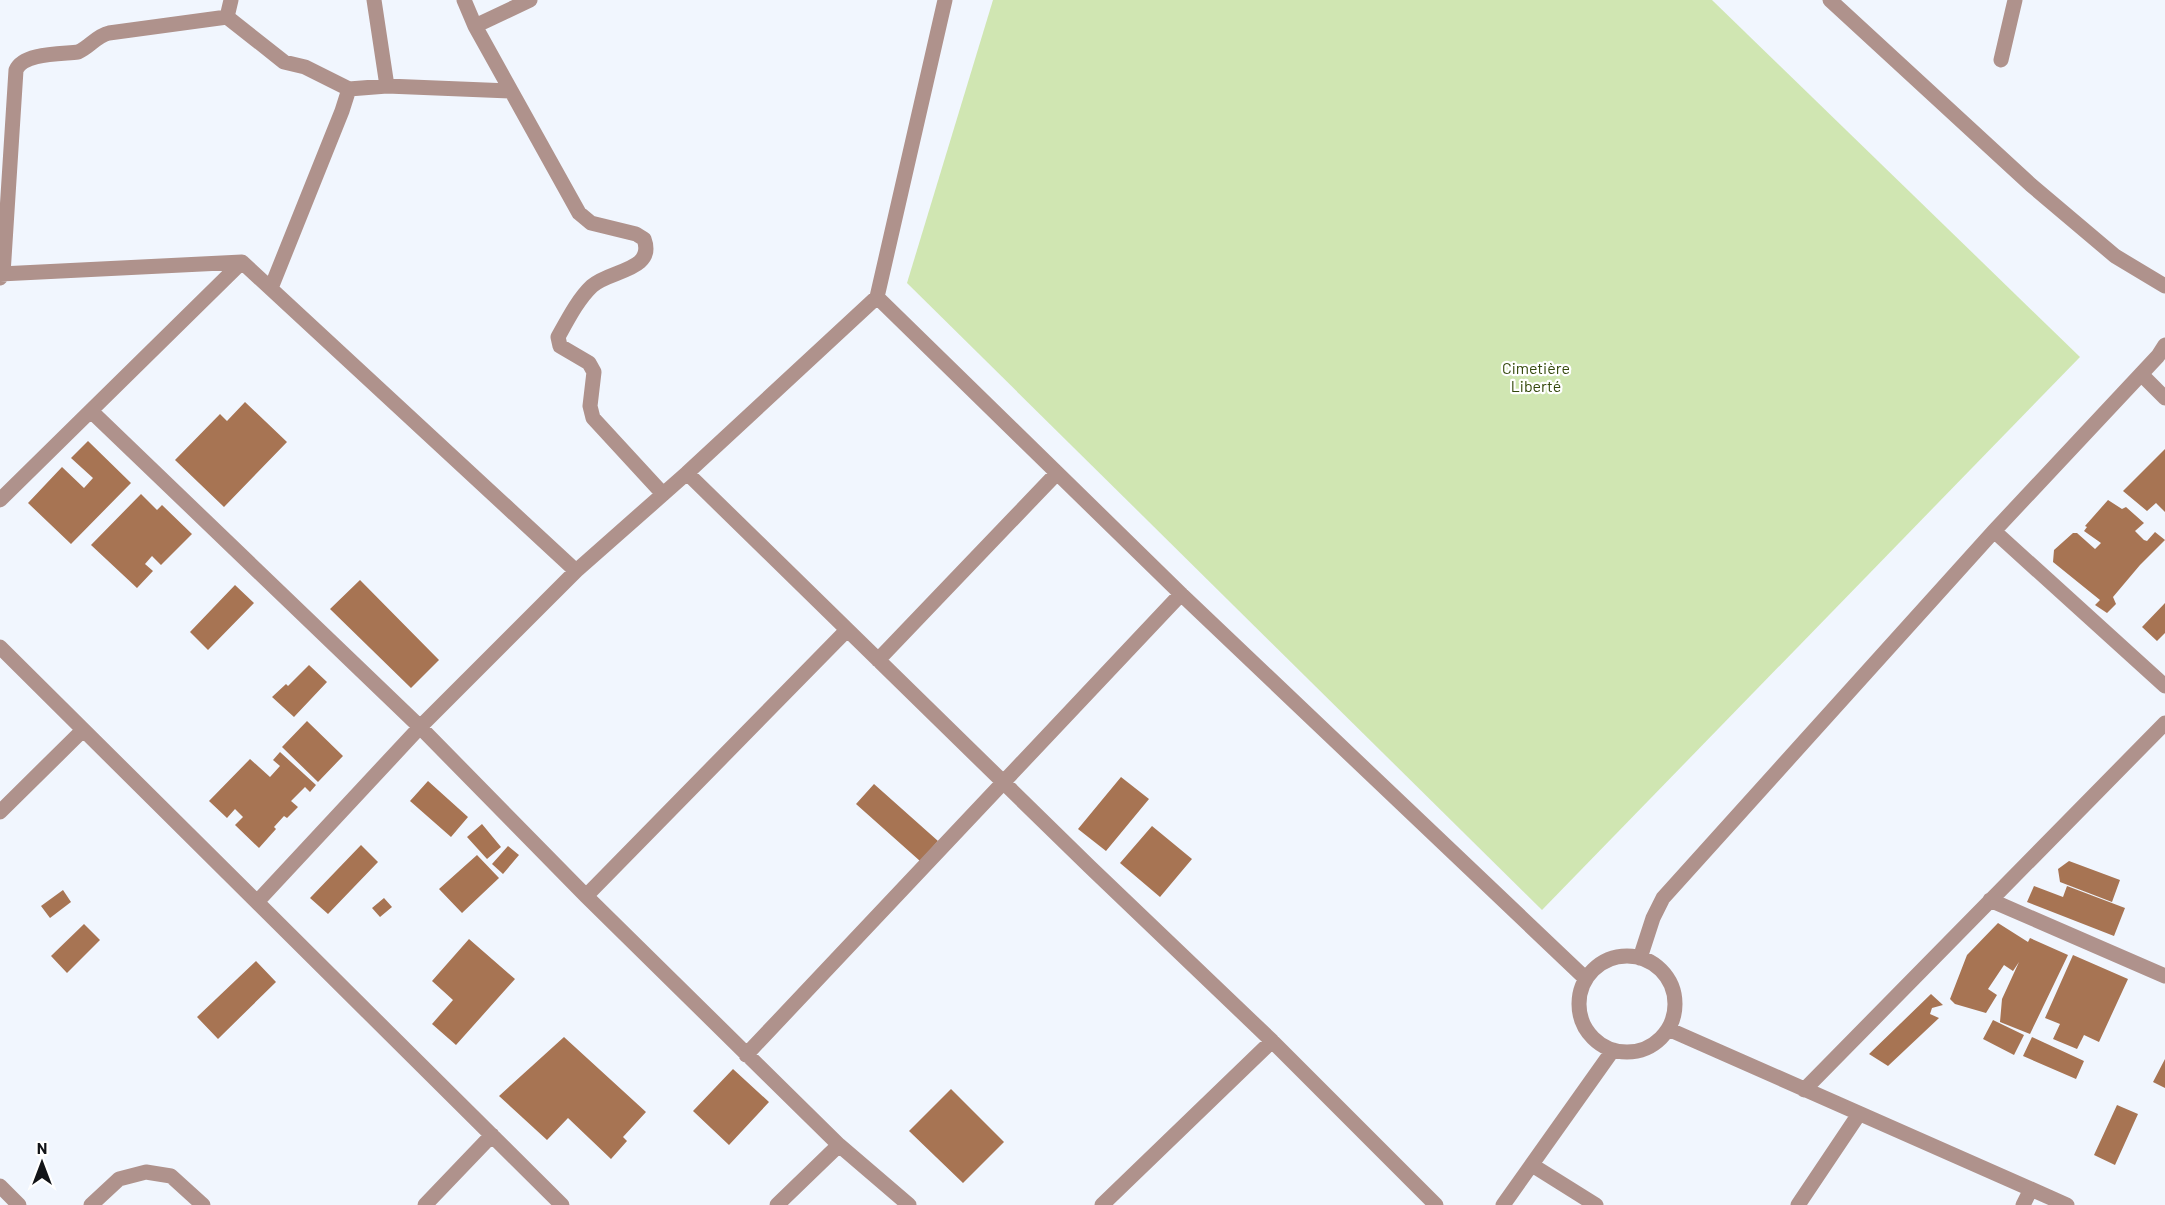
<svg xmlns="http://www.w3.org/2000/svg" width="2165" height="1205" font-family="Barlow,sans-serif">
	<rect width="100%" height="100%" fill="#f1f6fe"/>
	<path fill="#d0e6b2" d="M993 0H1712L2080 357 1542 910 907 283Z"/>
	<path fill="#a77453" d="M245 402 287 442 224 507 175 460 220 414 227 421Z
		M88 441 131 483 71 544 28 503 62 467 84 488 93 478 71 458Z
		M2165 449V512L2156 503 2147 511 2123 491Z
		M141 494 157 510 162 505 192 534 161 565 152 556 145 564 153 571 137 588 91 545Z
		M2108 500 2122 509 2126 507 2144 523 2135 531 2144 540 2147 541 2155 532 2165 540 2140 565 2113 597 2116 604 2107 613 2095 605 2100 600 2053 562 2054 550 2073 533H2077L2095 549 2101 543 2084 531 2087 527 2085 526Z
		M360 580 439 660 411 688 330 609Z
		M235 585 254 603 208 650 190 632Z
		M2165 603V633L2157 641 2142 627Z
		M309 665 327 682 294 717 272 697 286 684 288 686Z
		M307 721 343 756 318 782 282 747Z
		M280 752 316 785 310 792 305 787 291 801 298 807 287 818 284 816 274 827 276 829 259 848 235 825 243 817 235 809 227 818 209 801 250 759 270 777 280 766 273 760Z
		M1121 777 1149 799 1106 851 1078 829Z
		M428 781 468 817 451 837 410 801Z
		M874 784 938 841 920 861 856 804Z
		M482 824 501 847 487 859 467 837Z
		M1152 826 1192 859 1160 897 1120 863Z
		M361 845 378 862 328 914 310 898Z
		M508 846 519 855 503 874 492 864Z
		M477 855 499 878 462 913 439 889Z
		M2069 861 2120 880 2112 902 2060 882 2058 869Z
		M2034 886 2063 897 2067 886 2125 908 2114 936 2027 902Z
		M63 890 71 902 50 918 41 906Z
		M384 898 392 907 380 917 372 908Z
		M1998 923 2028 942 2030 938 2068 955 2030 1034 2000 1022 2002 999 2019 962 2013 971 2004 965 1988 989 1997 995 1986 1013 1955 1004 1950 999 1967 955Z
		M84 924 100 940 67 973 51 956Z
		M469 939 515 979 456 1045 432 1024 453 1000 432 981Z
		M2073 955 2128 979 2099 1042 2084 1035 2077 1049 2053 1039 2060 1024 2045 1018Z
		M256 961 276 982 218 1039 197 1017Z
		M1931 994 1943 1005 1932 1008 1930 1014 1939 1018 1888 1066 1869 1054Z
		M1993 1020 2024 1035 2014 1055 1983 1039Z
		M564 1037 646 1112 623 1137 627 1141 611 1159 568 1118 547 1140 499 1096Z
		M2032 1037 2084 1061 2076 1079 2023 1056Z
		M2165 1059V1088L2153 1082Z
		M733 1069 769 1102 729 1145 693 1111Z
		M951 1089 1004 1142 963 1183 909 1131Z
		M2117 1105 2138 1114 2115 1165 2094 1155Z"/>
	<g fill="none" stroke-linecap="round" stroke-linejoin="round">
		<path stroke="#af928c" stroke-width="15" d="M374 0 387 86
			M464 0 475 26 579 213 591 223 636 234 644 239C656 271 609 270 592 286 578 299 567 321 558 337L560 346 589 363 594 372 590 406 593 418 663 494
			M1830 0 2031 185 2115 256 2165 286
			M227 17 284 62 305 67 349 89
			M227 17 231 0
			M475 26 530 0
			M2001 60 2015 0
			M0 274 242 262 576 571
			M0 278 3 274 16 70C23 53 60 54 78 52 90 47 96 36 109 33L227 17
			M271 288 342 111 349 89 387 86 510 91
			M877 297 1181 594 1586 979
			M2141 374 2165 398
			M91 411 420 727 586 896 839 1145
			M687 473 1090 867 1272 1041 1436 1205
			M0 500 242 262
			M1994 531 2165 686
			M0 647 562 1205
			M878 660 1057 473
			M0 812 83 730
			M586 896 847 630
			M1990 900 2165 976
			M257 902 420 727 576 571 687 473 877 297 945 0
			M1579 1004a48 48 0 1 1 96 0a48 48 0 1 1-96 0Z
			M1640 958 1653 918 1663 898 1994 531 2158 356 2165 345
			M1668 1029 2067 1205
			M746 1055 1181 594
			M1804 1090 2165 723
			M1532 1165 1596 1205
			M0 1186 19 1205
			M91 1205 119 1179 146 1172 171 1176 203 1205
			M425 1205 492 1135
			M777 1205 839 1145 909 1205
			M1102 1205 1272 1041
			M1503 1205 1613 1050
			M1798 1205 1859 1114
			M2023 1205 2031 1189"/>
	</g>
	<g text-anchor="middle" dominant-baseline="central" stroke-width="4.5" stroke-linejoin="round" paint-order="stroke">
		<g font-size="16" fill="#34480b" stroke="#fff">
			<text x="1536" y="367">Cimetière<tspan x="1536" dy="18">Liberté</tspan></text>
		</g>
	</g>
	<g transform="translate(42 1163)" stroke="#ffffff" stroke-width="4.5" paint-order="stroke">
	<path d="M0-4.5L10 22L0 15L-10 22Z" fill="#121418"/>
	<text y="-9" font-size="16" font-weight="bold" text-anchor="middle" fill="#121418">N</text>
	</g>
</svg>
